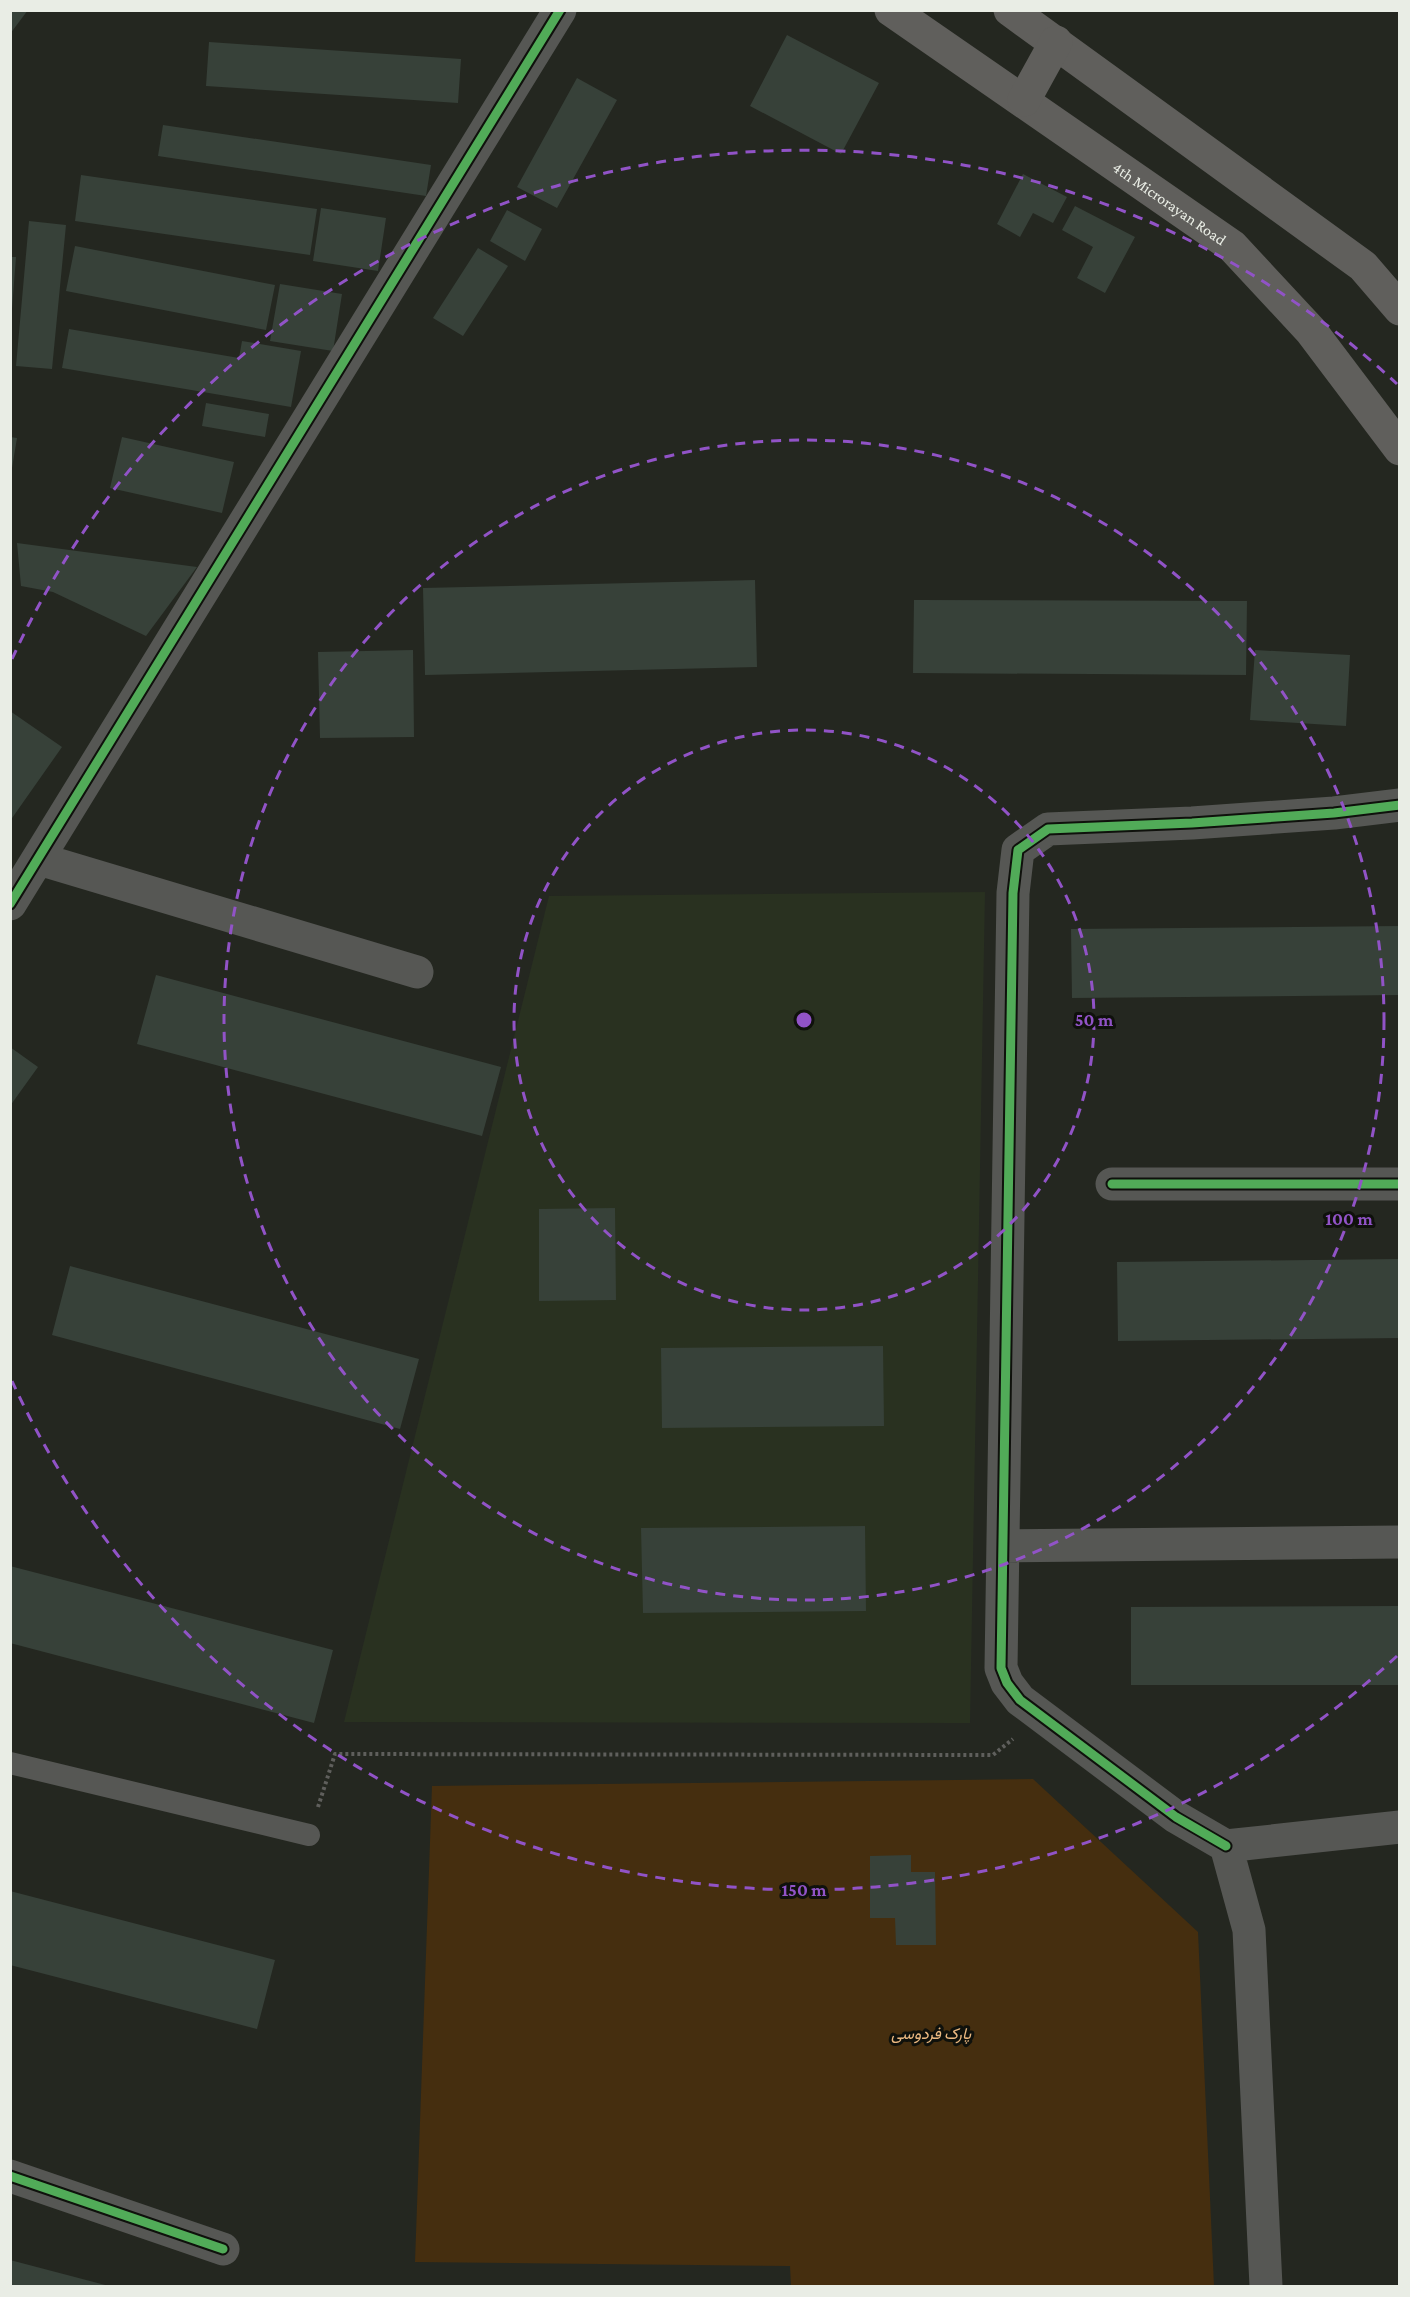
<svg xmlns="http://www.w3.org/2000/svg" width="1410" height="2297" font-family="'Crimson Pro',Vazirmatn,serif">
	<rect width="100%" height="100%" fill="#242720"/>
	<path fill="#293120" d="M985 892 970 1723 344 1722 549 896Z"/>
	<path fill="#452e0f" d="M1033 1779 1198 1932 1214 2286H791L790 2266 415 2262 432 1786Z"/>
	<path fill="#374139" d="M10 10H28L10 34Z
		M787 35 879 83 841 154 750 106Z
		M209 42 461 59 458 103 206 86Z
		M577 78 617 100 557 208 517 187Z
		M163 125 431 165 426 196 158 156Z
		M1023 174 1067 197 1053 223 1033 213 1020 237 997 224Z
		M81 175 317 209 310 255 75 221Z
		M1075 206 1135 237 1105 293 1077 278 1093 247 1062 230Z
		M321 208 386 218 378 271 313 261Z
		M507 210 542 229 525 261 490 241Z
		M29 221 66 225 52 369 16 366Z
		M75 246 275 285 266 330 66 291Z
		M478 248 508 266 463 336 433 318Z
		M10 257H16L12 309H10Z
		M280 284 342 294 333 351 270 341Z
		M69 329 239 358 242 341 301 351 291 407 62 368Z
		M206 403 269 414 265 437 202 426Z
		M10 437 17 438 12 468H10Z
		M122 437 234 462 222 513 110 488Z
		M17 543 197 567 146 636 53 592 21 586Z
		M755 580 757 667 425 675 423 588Z
		M914 600 1247 601 1246 675 913 673Z
		M413 650 414 737 320 738 318 652Z
		M1255 650 1350 655 1346 726 1250 720Z
		M10 711 62 747 10 821Z
		M1400 926V995L1072 998 1071 929Z
		M156 975 501 1067 482 1136 137 1044Z
		M10 1047 38 1067 10 1106Z
		M615 1208 616 1300 539 1301V1209Z
		M1400 1259V1338L1118 1341 1117 1262Z
		M70 1266 419 1359 400 1429 52 1335Z
		M883 1346 884 1426 662 1428 661 1348Z
		M865 1526 866 1611 643 1613 641 1528Z
		M10 1566 333 1650 314 1723 10 1643Z
		M1400 1606V1685H1131V1607Z
		M911 1855V1872H935L936 1945H896L895 1918H870V1856Z
		M10 1891 275 1960 257 2029 10 1965Z
		M10 2260 109 2286H10Z"/>
	<g fill="none" stroke-linecap="round" stroke-linejoin="round">
		<path stroke="#5f5f5c" stroke-width="4" stroke-dasharray="3 3" stroke-linecap="butt" d="M318 1807 335 1754 993 1755 1013 1739"/>
		<path stroke="#565754" stroke-width="22" d="M10 1763 309 1835"/>
		<path stroke="#565754" stroke-width="33" d="M39 859 417 972
			M10 904 560 10
			M1112 1184H1400
			M1003 1546 1400 1542
			M1226 1846 1176 1817 1020 1700 1007 1683 1001 1668 1013 893 1018 850 1048 829 1192 823 1334 813 1400 805
			M10 2176 223 2249
			M1266 2286 1249 1930 1226 1846 1400 1827"/>
		<g stroke="#605f5c" stroke-width="33">
			<path id="s1" d="M891 10 1232 246 1311 331 1400 449"/>
			<path d="M1010 10 1363 266 1400 309"/>
			<path d="M1024 100 1056 42"/>
		</g>
		<defs>
			<path id="cycleway" d="M10 904 560 10
				M1112 1184H1400
				M1226 1846 1176 1817 1020 1700 1007 1683 1001 1668 1013 893 1018 850 1048 829 1192 823 1334 813 1400 805
				M10 2176 223 2249"/>
		</defs>
		<use href="#cycleway" stroke="#0f110c" stroke-width="13"/>
		<use href="#cycleway" stroke="#51ab58" stroke-width="9"/>
	</g>
	<g fill="none" stroke="#9153c7" stroke-width="3" stroke-dasharray="10 8">
		<circle cx="804" cy="1020" r="290"/>
		<circle cx="804" cy="1020" r="580"/>
		<path d="M1397 1656A870 870 0 0 1 12 1381M12 659A870 870 0 0 1 1397 384"/>
	</g>
	<g text-anchor="middle" dominant-baseline="central" stroke-width="6" stroke-linejoin="round" paint-order="stroke">
		<g font-size="16" fill="#e9ede5" stroke="#0f110c">
			<text stroke="none"><textPath href="#s1" startOffset="339">4th Microrayan Road</textPath></text>
		</g>
		<g font-size="16" font-style="italic" fill="#eab880" stroke="#0f110c">
			<text x="931" y="2033">پارک فردوسی</text>
		</g>
	</g>
	<circle cx="804" cy="1020" r="9" fill="#9153c7" stroke="#0f110c" stroke-width="3"/>
	<g font-size="18" text-anchor="middle" font-weight="bold" fill="#9153c7" stroke="#0f110c" stroke-width="6" stroke-linejoin="round" paint-order="stroke">
		<text x="1094" y="1026">50 m</text>
		<text x="1349" y="1225">100 m</text>
		<text x="804" y="1896">150 m</text>
	</g>
	<rect width="1410" height="2297" fill="none" stroke="#e9ede5" stroke-width="24"/>
</svg>
